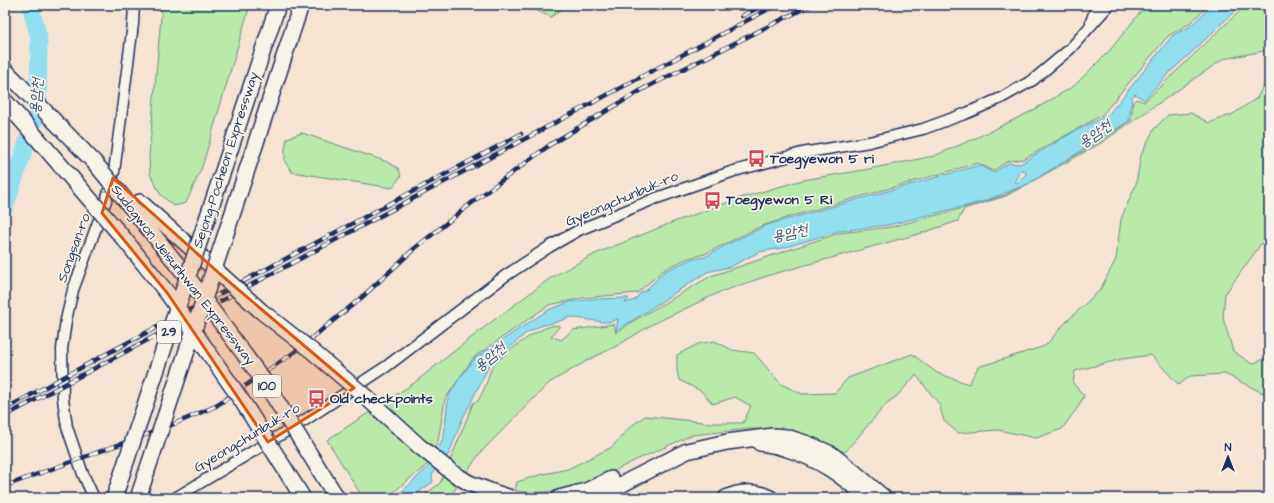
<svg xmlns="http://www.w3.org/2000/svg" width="1274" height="503" font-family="'Architects Daughter','Poor Story',sans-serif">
	<rect width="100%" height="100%" fill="#f5e3d3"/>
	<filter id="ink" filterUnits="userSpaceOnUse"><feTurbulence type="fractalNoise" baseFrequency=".025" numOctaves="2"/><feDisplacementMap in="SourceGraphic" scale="8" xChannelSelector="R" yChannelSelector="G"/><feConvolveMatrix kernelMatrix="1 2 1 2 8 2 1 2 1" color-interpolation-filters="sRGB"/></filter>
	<g filter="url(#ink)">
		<path fill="#b9eaaa" stroke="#6a8c84" d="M162 5H250L202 167 186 203 174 206 161 195 150 174 149 156Z
			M524 5H567L551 17Z
			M1146 5H1209L1190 23 1168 36 1102 115 1024 159 1008 161 993 171 978 163 789 217 759 227 705 254 688 258 665 269 637 293 582 298 549 305 474 357 445 399 438 441 428 464 386 498H363L327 440 414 383 486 326 552 277 595 254 671 223 740 198 803 180 864 170 934 156 976 138 1030 112 1074 86 1110 50Z
			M1246 5H1269V50L1223 59 1101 143 1006 196 964 209 958 221 922 233 773 274 720 292 651 325 615 347 590 359 549 383 480 453 449 498H421L440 483 454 451 473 403 478 401C481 395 484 390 486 384 489 378 489 371 493 366 502 355 546 320 560 326L551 336 561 340 573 330 614 324 616 333 635 320 711 276 839 233 891 227 949 212 1005 195 1101 141 1131 120 1133 102 1136 99 1144 102Z
			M1263 86H1269V241L1261 244 1225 294 1223 318 1233 351 1252 364 1269 357V396L1225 374 1190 376 1179 385 1151 355 1122 359 1075 371 1073 383 1084 396 1078 407 1062 429 1036 438 998 430 958 433 944 421 939 404 916 375 897 396 887 403 845 452 793 430 748 429 692 435 634 461 579 488 535 493 515 491 517 482 539 475 568 469 612 447 630 427 645 416 712 423H743L751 406 735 397 713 404 701 391 679 380 677 370V355L698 344 715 341 732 350 754 353 781 384 802 394 835 393 848 378 912 354 937 373 969 384 978 367 1045 346 1067 321 1100 290 1116 259 1121 219 1136 184 1141 155 1154 129 1168 115 1191 113 1209 123 1233 114 1257 98Z
			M302 133 385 161 398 168 401 176 392 188 292 172 285 162V149L287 138Z"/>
		<path fill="#91dfef" stroke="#6299b5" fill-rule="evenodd" d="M1213 5H1241L1190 54 1169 73 1144 100 1135 94 1132 97 1129 121 1028 184 982 202 888 225 839 231 783 248 759 252 730 267 707 272 616 331 618 319 610 322H602L570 317 557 322 540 326 525 334 489 366 462 420 449 454 436 468 432 476 433 482 410 498H393L407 487 431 464 444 436 448 397 459 379 475 358 548 310 570 302 593 299 629 298 625 303 635 300 641 292 645 291 665 271 691 259 705 257 728 244 767 225 980 165 993 173 1009 163 1020 164 1073 132 1108 115 1173 35 1189 27ZM1022 170 1025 171 1026 174 1017 183H1016L1015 182 1019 176 1018 174Z"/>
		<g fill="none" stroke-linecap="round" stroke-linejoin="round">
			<path stroke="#91dfef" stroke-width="17" d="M5 207 38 110 39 38 30 5"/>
			<defs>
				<path id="minor" d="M1091 22 1097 5
					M94 498 83 474 67 427 63 399 62 349 66 320 73 290 107 198 114 172 133 24 134 5
					M175 498 302 422 387 366 505 276 549 247 579 230 654 199 734 171 802 153 869 142 923 129 967 113 1001 98 1033 80 1070 49 1109 5"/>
				<path id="highway" d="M5 70 94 162
					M225 165 278 5
					M244 179 301 5
					M140 202 220 274
					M136 213 189 279
					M125 240 168 294
					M760 443C769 444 778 446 787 449 820 459 842 476 868 498
					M559 498 586 491 611 479
					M595 498 687 451 727 442 773 436 786 437 808 444 831 454 855 473 884 498
					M726 498C740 491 757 491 770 498"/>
			</defs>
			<use href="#minor" stroke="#1b2f5e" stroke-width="13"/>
			<use href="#highway" stroke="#1b2f5e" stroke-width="18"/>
			<use href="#minor" stroke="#f7f3e8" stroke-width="10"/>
			<use href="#highway" stroke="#f7f3e8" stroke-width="15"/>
			<defs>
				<path id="rail" d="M742 16 763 5
					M5 409 110 352 521 134
					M5 416 776 5
					M5 486 167 427 216 406 296 351 361 298 414 249 478 198 551 144 645 88 811 5"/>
			</defs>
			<use href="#rail" stroke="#1b2f5e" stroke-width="4.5"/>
			<use href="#rail" stroke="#f7f3e8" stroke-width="3" stroke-dasharray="9" stroke-linecap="butt"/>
			<defs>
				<path id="highway-bridge" d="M5 101 125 240
					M94 162 136 213
					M220 274 261 311 312 351 367 398 419 446 453 473 469 483 490 491 511 498
					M189 279 266 384 337 498
					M168 294 244 404 303 498
					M114 498 225 165
					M138 498 244 179"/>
			</defs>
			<use href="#highway-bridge" stroke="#1b2f5e" stroke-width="18" stroke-linecap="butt"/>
			<use href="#highway-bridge" stroke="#f7f3e8" stroke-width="15"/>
		</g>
	</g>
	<path fill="#de5710" fill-opacity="0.2" stroke="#de5710" stroke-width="3" stroke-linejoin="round" d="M113 178 220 274 354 388 268 442 168 294 102 213Z"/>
	<defs>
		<symbol id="bus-bare" viewBox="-9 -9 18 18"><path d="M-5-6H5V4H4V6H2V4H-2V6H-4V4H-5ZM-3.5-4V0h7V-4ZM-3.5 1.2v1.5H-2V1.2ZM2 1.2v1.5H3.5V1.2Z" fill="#d1495b" stroke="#f7f3e8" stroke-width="2.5" paint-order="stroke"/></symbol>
	</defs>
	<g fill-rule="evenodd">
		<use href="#bus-bare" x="744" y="146" width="25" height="25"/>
		<use href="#bus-bare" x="700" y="188" width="25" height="25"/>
		<use href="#bus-bare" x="304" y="386" width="25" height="25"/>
	</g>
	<g text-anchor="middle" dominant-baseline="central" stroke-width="3.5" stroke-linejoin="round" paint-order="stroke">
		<g fill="#f7f3e8" stroke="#5d6a87" stroke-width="1">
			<rect x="157" y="321" width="24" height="22" rx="3"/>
			<rect x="253" y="375" width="28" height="22" rx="3"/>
		</g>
		<g font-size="13" font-weight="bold" fill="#1b2f5e">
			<text x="169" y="332">29</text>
			<text x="267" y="386">100</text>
		</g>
		<g font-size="14" font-weight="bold" fill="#1b2f5e" stroke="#f7f3e8" text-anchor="start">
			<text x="770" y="159">Toegyewon 5 ri</text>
			<text x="726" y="200">Toegyewon 5 Ri</text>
			<text x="330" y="399">Old checkpoints</text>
		</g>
		<g font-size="14" fill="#1b2f5e" stroke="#f7f3e8">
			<text transform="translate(226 160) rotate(-72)">Sejong-Pocheon Expressway</text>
			<text transform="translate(622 199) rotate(-23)">Gyeongchunbuk-ro</text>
			<text transform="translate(74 248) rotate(-70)">Songsan-ro</text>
			<text transform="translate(183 275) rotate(52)">Sudogwon Je1sunhwan Expressway</text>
			<text transform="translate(247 438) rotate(-31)">Gyeongchunbuk-ro</text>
		</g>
		<g font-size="15" font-style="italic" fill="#33527b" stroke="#f7f3e8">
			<text transform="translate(36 96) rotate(-85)">용암천</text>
			<text transform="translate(1095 134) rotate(-35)">용암천</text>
			<text transform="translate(790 233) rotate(-12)">용암천</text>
			<text transform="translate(490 357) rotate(-39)">용암천</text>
		</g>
	</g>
	<rect width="1274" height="503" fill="none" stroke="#f7f3e8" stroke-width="20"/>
	<rect x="10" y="10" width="1254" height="483" fill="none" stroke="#1b2f5e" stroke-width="1.5" filter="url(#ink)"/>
	<g transform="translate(1228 457)" stroke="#f7f3e8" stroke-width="3" paint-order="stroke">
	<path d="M0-3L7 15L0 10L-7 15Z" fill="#1b2f5e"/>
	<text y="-6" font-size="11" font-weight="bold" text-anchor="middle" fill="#1b2f5e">N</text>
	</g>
</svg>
